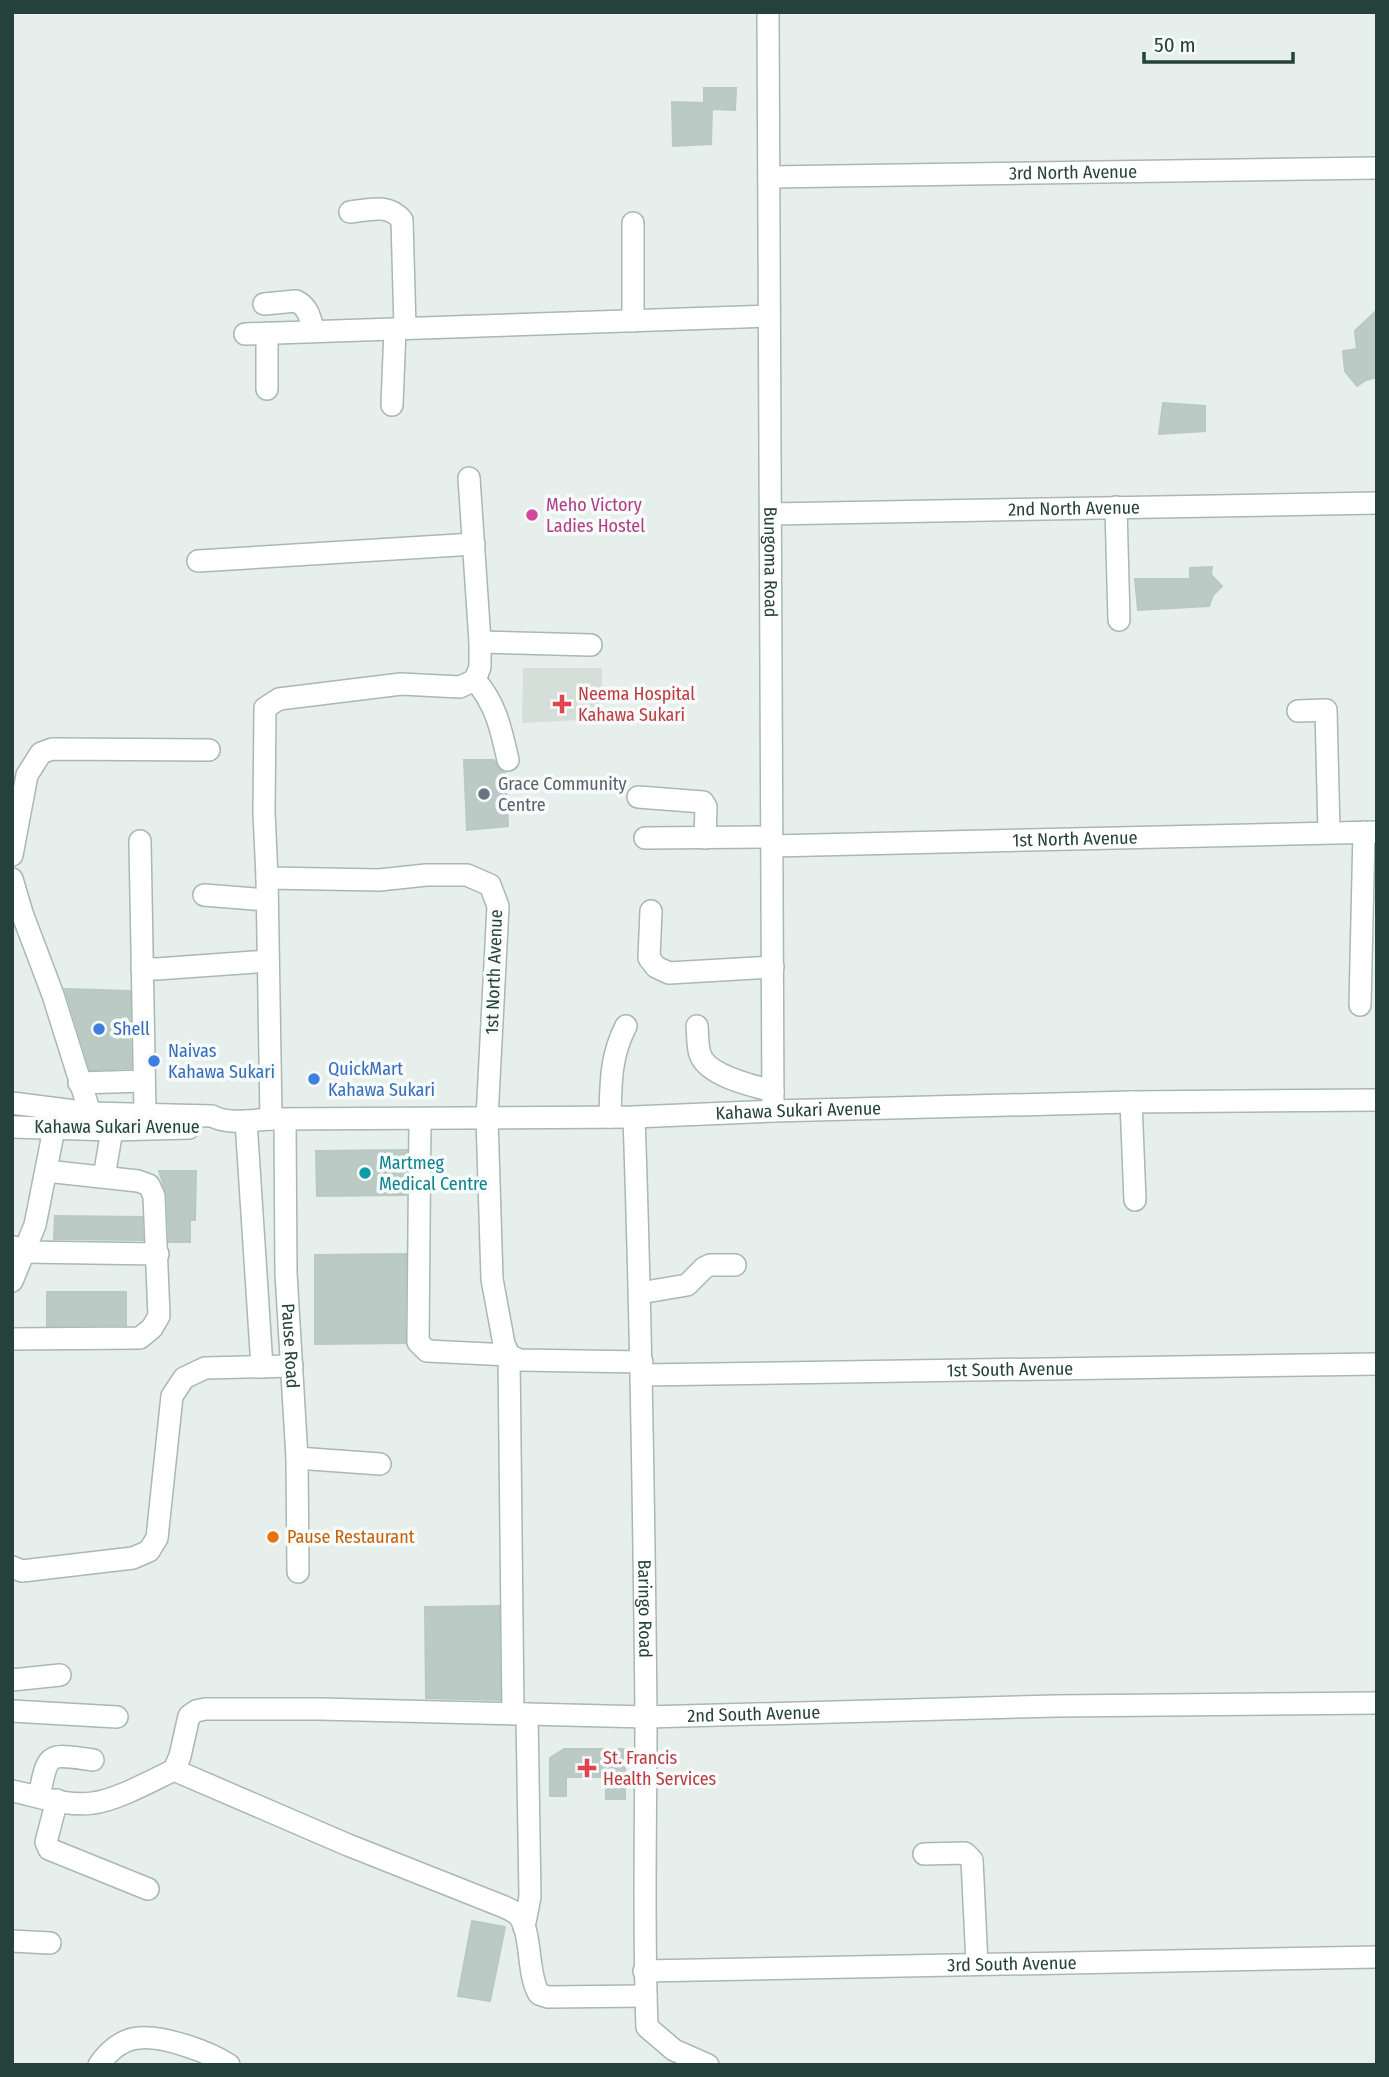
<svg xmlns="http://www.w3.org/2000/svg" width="1389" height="2077" font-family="'Fira Sans Condensed',sans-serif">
	<rect width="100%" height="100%" fill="#e6efeb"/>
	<path fill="#d4dfda" d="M523 668H602V719L522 723Z"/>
	<path fill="#bbcac4" stroke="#b8c9c2" stroke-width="2" d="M704 88H736L735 110 712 109 711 144 673 146 672 102 704 103Z
		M1377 310V377L1366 380 1357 386 1345 371 1343 351 1357 349 1355 331Z
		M1163 403 1205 406V431L1159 434Z
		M1212 567 1211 575 1222 586 1213 595 1209 606 1138 610 1135 579H1190V568Z
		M464 760H494L498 768 505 773 508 826 467 830Z
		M65 989 130 991 131 1068 90 1070Z
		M407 1150 406 1195 317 1196 316 1151Z
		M159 1171H196L195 1220H190V1242H169L167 1195Z
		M55 1216 142 1217 143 1240 54 1239Z
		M406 1254 405 1343 315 1344V1255Z
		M47 1292H126V1325L47 1326Z
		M499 1606 500 1700 426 1698 425 1607Z
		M564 1749H625V1799H606V1777H566V1796H550V1758Z
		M472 1921 505 1927 490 2001 458 1996Z"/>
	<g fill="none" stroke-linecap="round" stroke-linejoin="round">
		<defs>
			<g id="minor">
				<path id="s1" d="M768 12 773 1111"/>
				<path id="s2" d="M769 177 1377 168"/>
				<path d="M350 212C369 210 388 203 402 220L405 328"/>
				<path d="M633 223V321"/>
				<path d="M264 304 296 301C309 307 310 319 314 331"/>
				<path d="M267 333V389"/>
				<path d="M245 334 769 316"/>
				<path d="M392 405 395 329"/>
				<path d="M1116 507 1119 620"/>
				<path id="s3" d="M771 514 1377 503"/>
				<path d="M198 561 474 544"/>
				<path d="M480 642 591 645"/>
				<path d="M475 680C496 704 501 729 508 760"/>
				<path d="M1298 711 1326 710 1329 832"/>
				<path d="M638 797 703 802 706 807 705 838"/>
				<path d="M645 838 772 837"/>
				<path d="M140 841 145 1113"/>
				<path id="s4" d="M772 846 1377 832"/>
				<path d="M12 855 27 775 41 753 52 749 209 750"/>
				<path d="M267 878 379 880 426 875H467L490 885 498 906 487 1118 492 1279 504 1344 509 1355 519 1360 642 1362"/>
				<path d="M12 879 22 913 53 995 90 1113"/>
				<path d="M204 895 267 900"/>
				<path d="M651 911 649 958 656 967 669 973 773 967"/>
				<path d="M142 968 157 969 268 961"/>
				<path d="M1360 1005 1364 832"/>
				<path d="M697 1026C698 1034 697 1045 700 1054 707 1076 753 1086 773 1091"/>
				<path d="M79 1083 144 1081"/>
				<path d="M1131 1102 1135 1200"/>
				<path id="s5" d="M12 1103 90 1113 212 1116C229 1125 252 1120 271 1119L634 1117 773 1111 1131 1102 1377 1100"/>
				<path d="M610 1117C611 1083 610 1057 626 1026"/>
				<path id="s6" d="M634 1117C641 1316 644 1515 646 1715 646 1819 643 1923 647 2027L674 2050 708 2065"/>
				<path d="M271 1119 267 878 264 812 265 708 279 699 401 684 460 687 475 680 480 667V642L469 478"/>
				<path d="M420 1119 418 1342 427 1351 509 1355 513 1714"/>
				<path id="s7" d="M285 1120 286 1273 297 1458 298 1572"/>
				<path d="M246 1121 262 1367"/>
				<path d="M12 1127 112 1130 189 1128"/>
				<path d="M104 1177 112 1130"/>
				<path d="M14 1247 25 1252 158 1254"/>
				<path d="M12 1281 35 1225 54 1129"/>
				<path d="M640 1293 687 1285 704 1268 710 1265H735"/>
				<path d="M12 1339 140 1338 152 1328 159 1316 154 1196 149 1185 138 1181 46 1171"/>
				<path id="s8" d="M642 1375 1377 1364"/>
				<path d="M297 1458 380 1464"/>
				<path d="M12 1567 22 1571 133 1558 149 1551 157 1538 172 1396 184 1378 205 1368 292 1366"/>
				<path d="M12 1680 60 1675"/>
				<path d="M12 1711 117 1717"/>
				<path id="s9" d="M174 1770 180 1756 189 1716 196 1711 205 1709H320L646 1717 1056 1706 1377 1703"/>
				<path d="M12 1791C38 1796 67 1807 93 1803 117 1800 153 1780 174 1770L348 1845 502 1906C507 1908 513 1911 517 1914 533 1929 526 1973 539 1994L548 1997 646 1996"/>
				<path d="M39 1797C48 1750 48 1754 93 1760"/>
				<path d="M57 1800 46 1842 49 1849 148 1889"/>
				<path d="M924 1854 965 1853 972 1860 977 1964"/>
				<path d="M524 1927 530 1897 527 1714"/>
				<path d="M12 1941 50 1943"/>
				<path id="s10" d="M644 1971 1377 1957"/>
				<path d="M99 2065C108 2052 122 2039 139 2038 162 2035 210 2052 229 2065"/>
			</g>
		</defs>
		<use href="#minor" stroke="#a8b8b2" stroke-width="24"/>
		<use href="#minor" stroke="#fff" stroke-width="21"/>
	</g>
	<circle fill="#d1479c" stroke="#f7fbf9" stroke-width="2.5" cx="532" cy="515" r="7"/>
	<g fill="#e0444e" stroke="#f7fbf9" stroke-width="2.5">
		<path d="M558.5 693.5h7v7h7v7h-7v7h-7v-7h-7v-7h7z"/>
		<path d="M583.5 1757.5h7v7h7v7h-7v7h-7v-7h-7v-7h7z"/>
	</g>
	<circle fill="#6b7280" stroke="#f7fbf9" stroke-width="2.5" cx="484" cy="794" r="7"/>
	<g fill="#3f7fe0" stroke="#f7fbf9" stroke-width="2.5">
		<circle cx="99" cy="1029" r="7"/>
		<circle cx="154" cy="1061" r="7"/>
		<circle cx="314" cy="1079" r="7"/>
	</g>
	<circle fill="#0f9aa8" stroke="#f7fbf9" stroke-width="2.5" cx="365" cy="1173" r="7"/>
	<circle fill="#e8710a" stroke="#f7fbf9" stroke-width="2.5" cx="273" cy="1537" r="7"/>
	<g text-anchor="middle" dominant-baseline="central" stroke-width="7" stroke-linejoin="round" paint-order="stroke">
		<g font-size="18" fill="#24423a" stroke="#f7fbf9">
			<text stroke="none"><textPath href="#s2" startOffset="304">3rd North Avenue</textPath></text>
			<text stroke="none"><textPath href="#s3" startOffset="303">2nd North Avenue</textPath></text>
			<text stroke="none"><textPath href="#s1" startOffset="550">Bungoma Road</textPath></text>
			<text stroke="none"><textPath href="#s4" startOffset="303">1st North Avenue</textPath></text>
			<text transform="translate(494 972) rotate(-88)">1st North Avenue</text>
			<text stroke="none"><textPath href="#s5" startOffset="788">Kahawa Sukari Avenue</textPath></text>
			<text x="117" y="1127">Kahawa Sukari Avenue</text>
			<text stroke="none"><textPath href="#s7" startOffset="226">Pause Road</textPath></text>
			<text stroke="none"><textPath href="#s8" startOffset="368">1st South Avenue</textPath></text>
			<text stroke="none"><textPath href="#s6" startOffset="492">Baringo Road</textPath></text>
			<text stroke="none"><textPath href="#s9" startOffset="623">2nd South Avenue</textPath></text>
			<text stroke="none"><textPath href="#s10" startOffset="368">3rd South Avenue</textPath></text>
		</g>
		<g font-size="18" fill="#b23c85" stroke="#f7fbf9" text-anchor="start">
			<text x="546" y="505">Meho Victory<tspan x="546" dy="21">Ladies Hostel</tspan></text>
		</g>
		<g font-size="18" fill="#be3a42" stroke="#f7fbf9" text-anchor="start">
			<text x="578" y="694">Neema Hospital<tspan x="578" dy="21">Kahawa Sukari</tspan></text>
			<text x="603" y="1758">St. Francis<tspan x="603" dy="21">Health Services</tspan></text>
		</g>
		<g font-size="18" fill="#5b616d" stroke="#f7fbf9" text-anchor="start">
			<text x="498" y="784">Grace Community<tspan x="498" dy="21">Centre</tspan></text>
		</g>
		<g font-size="18" fill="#366cbe" stroke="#f7fbf9" text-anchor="start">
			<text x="113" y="1029">Shell</text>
			<text x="168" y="1051">Naivas<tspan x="168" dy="21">Kahawa Sukari</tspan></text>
			<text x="328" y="1069">QuickMart<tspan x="328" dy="21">Kahawa Sukari</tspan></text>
		</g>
		<g font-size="18" fill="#0d838f" stroke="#f7fbf9" text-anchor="start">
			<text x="379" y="1163">Martmeg<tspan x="379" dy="21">Medical Centre</tspan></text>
		</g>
		<g font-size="18" fill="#c56008" stroke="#f7fbf9" text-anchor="start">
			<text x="287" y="1537">Pause Restaurant</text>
		</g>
	</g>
	<rect width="1389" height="2077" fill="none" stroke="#24423a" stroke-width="28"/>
	<path d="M1144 52v10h149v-10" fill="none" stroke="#24423a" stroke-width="3.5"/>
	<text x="1154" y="52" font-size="21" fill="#24423a" stroke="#f7fbf9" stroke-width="5" paint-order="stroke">50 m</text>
</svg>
